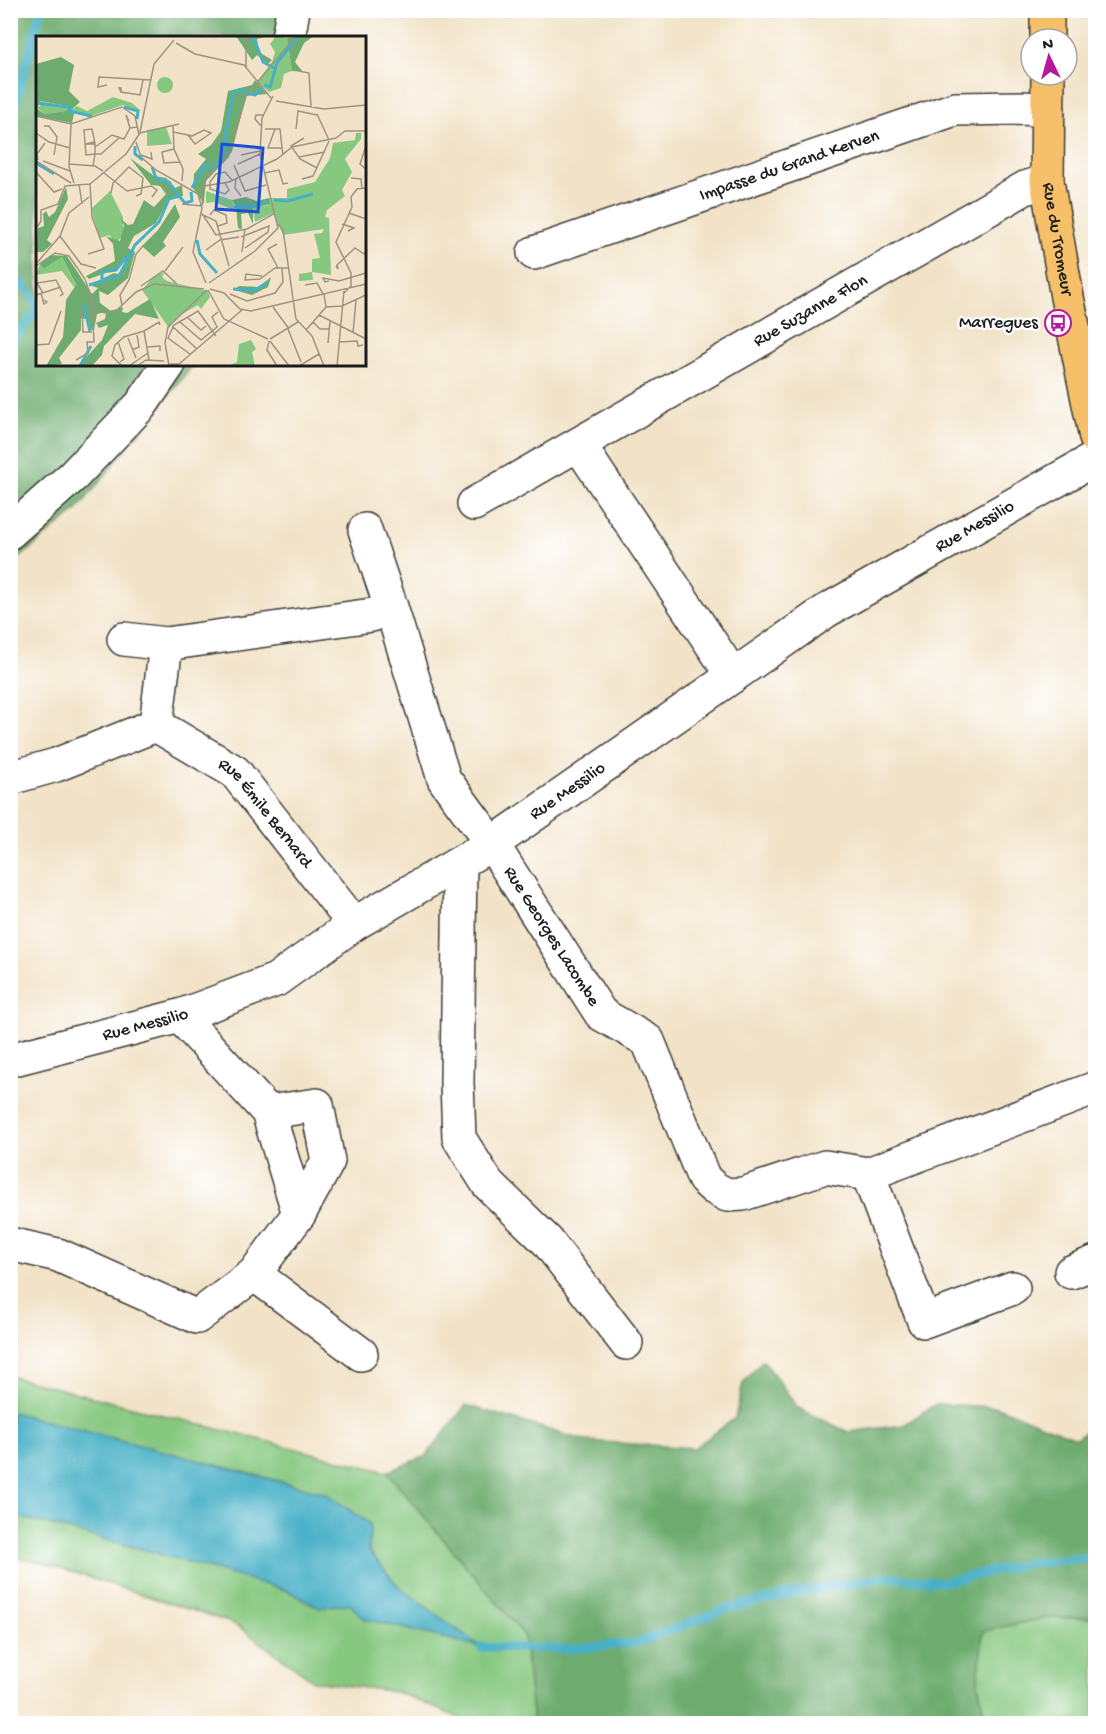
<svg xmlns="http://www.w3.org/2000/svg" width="1106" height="1734" font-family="'Gochi Hand',sans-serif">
	<rect width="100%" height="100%" fill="#fff"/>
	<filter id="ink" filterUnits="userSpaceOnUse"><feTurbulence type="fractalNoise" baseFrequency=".0167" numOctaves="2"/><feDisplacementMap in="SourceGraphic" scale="12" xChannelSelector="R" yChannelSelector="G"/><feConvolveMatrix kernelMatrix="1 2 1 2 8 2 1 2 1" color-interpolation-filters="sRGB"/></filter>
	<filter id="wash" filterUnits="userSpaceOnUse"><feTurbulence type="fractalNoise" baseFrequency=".008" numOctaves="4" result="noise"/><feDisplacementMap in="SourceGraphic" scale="24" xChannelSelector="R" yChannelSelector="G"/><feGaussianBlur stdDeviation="1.35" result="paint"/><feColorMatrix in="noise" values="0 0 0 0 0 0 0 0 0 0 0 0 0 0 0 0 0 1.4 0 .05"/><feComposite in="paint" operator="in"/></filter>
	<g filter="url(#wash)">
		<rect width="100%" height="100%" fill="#f2e3c8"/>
		<path fill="#87c880" stroke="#52724e" stroke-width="1.5" d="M10 1376 387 1472 524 1635 533 1723H471L397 1692 314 1681 235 1624 40 1562 11 1556Z
			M1044 1618H1095V1723H986L978 1684 983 1631Z"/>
		<path fill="#6dac6e" stroke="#446445" stroke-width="1.5" d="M11 11H305L301 37 38 38V364L193 365 77 510 11 565Z
			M763 1360 798 1408 848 1432 904 1425 936 1404 997 1407 1076 1438 1095 1423V1618H1044L983 1631 978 1684 986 1723H533L524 1635 387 1472 426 1456 466 1405 586 1441 694 1448 735 1418 743 1383Z"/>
		<path fill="#47b0c6" stroke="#326671" stroke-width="1.5" d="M11 1412 325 1493 370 1524 369 1551 399 1587 481 1647 365 1619 349 1604 319 1607 288 1591 149 1551 11 1515Z"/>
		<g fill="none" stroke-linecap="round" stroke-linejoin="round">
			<path stroke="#47b0c6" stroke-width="9" d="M10 125 41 10
				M10 275C22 281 34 296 38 308
				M10 348 14 339 38 310
				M481 1647 570 1649 637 1643 729 1608 795 1593 885 1577 943 1582 1031 1563 1096 1557"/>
		</g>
	</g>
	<g filter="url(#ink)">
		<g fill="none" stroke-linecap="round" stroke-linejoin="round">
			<defs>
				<g id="minor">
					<path d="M288 38 293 10"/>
					<path id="s1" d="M534 253 955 109 1023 108 1048 110"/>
					<path d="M579 445 733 676"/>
					<path id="s2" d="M474 504 1025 188 1047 181"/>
					<path id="s3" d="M365 530 391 607 444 779 492 844 601 1014 648 1041 704 1179 714 1188 727 1195 743 1194 825 1167 868 1174 1096 1088"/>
					<path d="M10 532 73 476 141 405 169 364"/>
					<path d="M124 639 166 644"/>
					<path d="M156 725 166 644 372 615"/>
					<path id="s4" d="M10 778 56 765 156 725 235 772 354 924"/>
					<path d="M460 863 457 1082 459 1138 488 1184 547 1241 626 1343"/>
					<path id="s5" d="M10 1060 180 1016 276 980 354 924 492 844 826 611 1096 458"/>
					<path d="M268 1112 317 1105 328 1161 299 1214"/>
					<path d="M868 1174 924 1321 1013 1288"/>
					<path d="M10 1244 58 1255 197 1317 254 1274 299 1214 268 1112 180 1016"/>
					<path d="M1071 1272 1096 1262"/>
					<path d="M254 1274 361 1354"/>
				</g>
				<g id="major">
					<path d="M1047 10V39"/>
					<path id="s6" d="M1048 75 1047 181 1067 297 1096 438"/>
				</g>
			</defs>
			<use href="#minor" stroke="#3c3a36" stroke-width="36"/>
			<use href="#major" stroke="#3c3a36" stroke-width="36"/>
			<use href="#minor" stroke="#fff" stroke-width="33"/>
			<use href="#major" stroke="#f6c06b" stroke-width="33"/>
		</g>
	</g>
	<defs>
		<symbol id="bus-ring" viewBox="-11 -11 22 22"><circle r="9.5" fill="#fff" stroke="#b5179e" stroke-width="1.5"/><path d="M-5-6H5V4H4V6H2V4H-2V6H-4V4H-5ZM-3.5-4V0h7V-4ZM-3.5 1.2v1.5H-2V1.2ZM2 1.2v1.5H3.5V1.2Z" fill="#b5179e"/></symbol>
	</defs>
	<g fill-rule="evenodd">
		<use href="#bus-ring" x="1043" y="308" width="30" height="30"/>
	</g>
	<g text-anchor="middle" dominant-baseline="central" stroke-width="4.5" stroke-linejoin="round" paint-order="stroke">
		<g font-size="18" fill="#1c1c1c" stroke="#fff">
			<text stroke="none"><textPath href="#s1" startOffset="270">Impasse du Grand Kerven</textPath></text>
			<text stroke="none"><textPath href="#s6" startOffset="165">Rue du Tromeur</textPath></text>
			<text stroke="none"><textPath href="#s2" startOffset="388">Rue Suzanne Flon</textPath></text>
			<text stroke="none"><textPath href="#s5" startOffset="1112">Rue Messilio</textPath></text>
			<text stroke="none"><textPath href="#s5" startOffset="626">Rue Messilio</textPath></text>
			<text stroke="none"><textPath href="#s4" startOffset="298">Rue Émile Bernard</textPath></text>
			<text stroke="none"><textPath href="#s3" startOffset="452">Rue Georges Lacombe</textPath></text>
			<text stroke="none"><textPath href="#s5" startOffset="140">Rue Messilio</textPath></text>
		</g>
		<g font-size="18" fill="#1c1c1c" stroke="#fff" text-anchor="end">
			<text x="1038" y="323">Marregues</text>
		</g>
	</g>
	<g transform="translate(36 36)">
		<rect width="330" height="330" fill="#f2e3c8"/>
		<path d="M240 0 251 2 256 35 248 38 245 52 233 56 221 46 236 26 239 16 234 8ZM121 49a8 8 0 1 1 16 0a8 8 0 1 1-16 0ZM77 61 96 67 105 75 87 69 52 81 34 75 41 70 51 75ZM3 65 28 70H32L30 75 9 78 1 72 5 69ZM130 91 136 108 111 110V94ZM320 97H325V103L309 123 316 136 306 154 309 160 291 174 289 181 293 182 295 239 276 236 277 244 263 245V238L276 236V223L284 222 278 198 286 197 288 193 247 199 237 177 219 186 217 172 232 169 233 162H251V153L279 146 294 122 297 107 319 104ZM74 155 87 181V200L80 206 73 199 64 202 57 181 56 172ZM170 155 196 164 200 175 179 166 170 167ZM26 221 40 250 38 251 26 235 0 239 4 228ZM129 236 126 241 131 245 172 255 174 261 165 273 162 269 141 281 133 292 106 254 118 240ZM215 304 220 313 216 316 219 330H192L201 326 203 308Z" fill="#87c880"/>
		<path d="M200 0H233L221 3 223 16 236 24 232 28 221 19 216 24ZM278 0 268 7 259 26 267 36 256 35 251 2ZM25 21 38 29 33 55 44 66 34 75 38 77 36 87 0 80V28ZM4 65 32 70V71L30 75 9 78 1 73ZM219 44 231 58 211 60 193 121 169 146 168 168 157 152 158 138 170 123 162 118 175 109 185 95 192 55 216 49ZM94 122 118 140 130 142 139 152 146 149 147 160 133 163 120 187 98 200 92 212 99 216 92 242 72 259 63 255 64 267 75 275 87 271 86 276 91 277 114 263 123 283 99 278 68 310 66 319 56 330H42L66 304 72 289 63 292 60 287 69 283 70 276 61 278 58 294H54L53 284 45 282V294L23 322 26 328 10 330 27 301 30 264 40 249 26 221 8 232 4 228 15 219 31 220 56 258 62 252 53 249 78 237 82 238 92 226 91 221 81 233 53 243 50 240 79 225 77 208 70 200 84 205 88 189 84 182 92 189 97 188 108 164 118 171 130 158 124 150 115 149ZM30 151 32 163 11 204 16 208 7 216H0L2 192 8 190 7 178 10 175 13 181 19 176ZM210 161 221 165 233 162 234 168 217 172V188L212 177 205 178 206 193 202 192 200 171 196 164ZM139 168 144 181 127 206 130 210 118 221 106 210 122 194ZM235 241 232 251 216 259 198 254 203 250 223 251Z" fill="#6dac6e" fill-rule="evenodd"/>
		<path fill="none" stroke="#47b0c6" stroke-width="3" d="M217 0 227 26 238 32M228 49 234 51 241 27 261 1M0 67 33 71M36 71 33 75 56 80M88 71 102 75 101 83M99 110V118L107 124M0 127 18 138M179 129 186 120 197 57 203 54 219 59 226 53M116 131 120 142 133 146 143 160M156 152 169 129 176 132M238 164 252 165 277 158M198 171 223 170 232 164M161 204 164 218 181 237M66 245V236L80 234 91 220M53 249 83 240 99 209 123 186 133 163 143 160 149 167 156 165 155 156M197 253 219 254 232 246M48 268 54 296M44 330 55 310"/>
		<path fill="none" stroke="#9c9383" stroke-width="1.5" d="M140 7 159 18 208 29 235 62M210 31V0M263 35 273 37 275 71M71 49 62 51 63 41 115 44M85 56 83 52H85V56L104 59 107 44M240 65 288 73 330 69M281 78 293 104M0 80 35 88 86 71 99 80 103 99M93 85 90 79 94 92M35 88 33 131 38 147M137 89 138 113 147 133 146 145M8 90H13L21 101 18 119M226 91 219 83 220 79H227M229 93H244L246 112M239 93 232 112H246L247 119M260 93 262 75 281 79M104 96 118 28 138 4M137 96 152 99 156 100 168 94 175 97 159 108 152 99M0 97 13 106 34 112M268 102 255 110 264 123 281 132M58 106V108H50ZM100 106 105 121 120 134 162 158 166 172 157 216 170 247M330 110 324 128 330 133M59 111 76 99 88 103 94 92 101 91M138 113 126 116 128 127 144 126M105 119 116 123 115 116M205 119 224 115M263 121 289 116M2 124 1 118 9 107M0 125 35 147M7 125 34 135M33 128 59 130 67 135M202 128 224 118M198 129 209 155 230 149M57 130 59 118V107L56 93 48 94 50 119 59 118H65L83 102M0 136 18 156 26 153M68 137 91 155 115 150 121 154 116 161M228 137 243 134 247 148 252 147M200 142 199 152 205 160M315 142 325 143 326 152M266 143 277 140 293 105M189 147 193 154 189 158 174 153V146L180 138 189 136 196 144M43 148 46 168M54 148 90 118 104 97 143 88M168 150 193 146 241 123 256 111 300 102 309 95H330M75 157 77 147 93 131 107 142 105 158 100 160M146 168 166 170M166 170 170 142 195 116 209 61 260 0M313 177 330 183M165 178 180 185 193 230M167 179 180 199 211 193 239 177M174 179 178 174 190 179 191 187 182 190M242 188 247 194 260 283 276 300 288 330M306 188 318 192 312 195M1 191 5 185V174L22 168 29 150 54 148M24 200 45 228 60 232M205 201 233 190 232 196 209 212M241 208 232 213 242 232M170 214 184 204 203 201M206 216 209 193M52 218 68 213 56 181 54 148M0 228 24 200 33 177 53 161M0 230 19 217 33 220 49 243 58 269 68 277 81 274 100 256 118 248 168 253M300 230 302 233 301 229 319 212 328 218 330 215M129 235 147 211M226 240 210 238 209 244 224 243 239 232H252M293 245 289 246 287 242 303 245 330 237M173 247 219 215 242 192 224 118 226 82 237 60M269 249 281 247 287 258M105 250 127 235 141 248M174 253 188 257 204 273 215 275 330 248M172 254 188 283 232 303M5 257 8 268 11 266 8 264M7 257 1 247 20 244 27 258 24 260M308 257 315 250V237L300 206 316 171 315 161 321 153 330 152M194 258 211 265 239 257 247 246 246 232M0 259 25 251M86 269 84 259 93 244 100 218 108 209M237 271 253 293M290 271 306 270 330 259M46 273 47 296H56M283 279 330 303M152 282 165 294 170 290M144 286 165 304 181 291 176 281 182 276M277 286 284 293H293M136 290 161 313M252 293 265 326M270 294 290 271 288 258M108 295 123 286 124 289M317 297 320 264M92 302 100 322M234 303 262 286M233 305 231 314 241 330M234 305 253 330M82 306 88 323 84 326M303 306 321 305 322 310 327 309M292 307 294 285M0 309 13 308 25 275M111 311 124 310V315M96 314 103 311 101 299M154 318 132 302 138 289 162 275 180 300M40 324 52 317 51 306H58L56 266M134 328H143L206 274M86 330 76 320 79 309 88 301 108 295 113 324M93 330 112 317M101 330 110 324 128 325M133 330 129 307 132 291 171 254M263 330 283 318M301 330 308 255"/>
		<path fill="#1d4ed8" fill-opacity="0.15" stroke="#1d4ed8" stroke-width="3" d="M186 108 227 112 222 176 180 173Z"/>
		<rect width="330" height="330" fill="none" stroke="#1c1c1c" stroke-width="3"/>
	</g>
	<rect width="1106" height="1734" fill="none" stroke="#fff" stroke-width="36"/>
	<g transform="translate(1049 57) rotate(355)"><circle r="28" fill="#ffffff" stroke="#a4a4a4" stroke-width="1.5"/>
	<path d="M0-4.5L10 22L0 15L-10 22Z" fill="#b5179e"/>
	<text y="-9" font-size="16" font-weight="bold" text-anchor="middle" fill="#1c1c1c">N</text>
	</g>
</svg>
